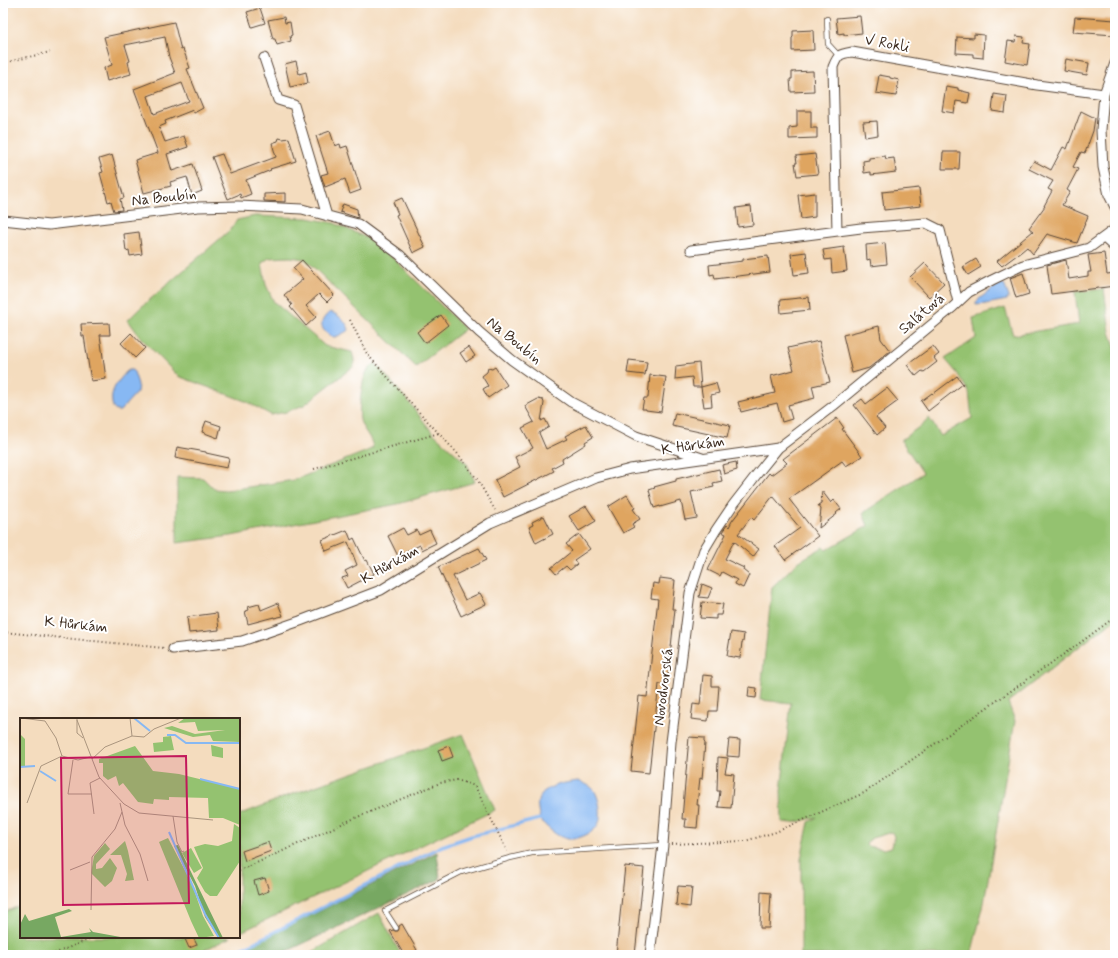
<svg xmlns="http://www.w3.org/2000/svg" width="1118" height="958" font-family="Mynerve,sans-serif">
	<rect width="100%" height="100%" fill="#fff"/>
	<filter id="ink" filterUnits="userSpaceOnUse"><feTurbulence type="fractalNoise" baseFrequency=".025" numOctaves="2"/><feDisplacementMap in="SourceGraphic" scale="8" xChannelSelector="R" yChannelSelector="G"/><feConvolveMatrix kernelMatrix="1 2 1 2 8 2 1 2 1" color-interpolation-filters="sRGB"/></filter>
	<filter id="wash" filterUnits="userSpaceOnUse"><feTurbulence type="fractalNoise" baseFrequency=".012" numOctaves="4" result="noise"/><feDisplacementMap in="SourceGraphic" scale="16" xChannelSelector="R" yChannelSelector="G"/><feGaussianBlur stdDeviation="0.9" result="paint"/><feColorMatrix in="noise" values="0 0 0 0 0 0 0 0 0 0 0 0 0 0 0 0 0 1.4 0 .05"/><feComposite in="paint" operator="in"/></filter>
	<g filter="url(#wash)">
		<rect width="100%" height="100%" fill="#f4dcbe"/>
		<path fill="#94c270" stroke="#687647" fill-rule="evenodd" d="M255 216 308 218 334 223 367 238 394 259 465 329 416 367 305 259 290 257 269 258 262 263 266 285 274 302 325 346 352 352 354 359V366L304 405 286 412 271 415 245 401 178 376 141 338 128 320 139 309 230 230 237 220Z
			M1104 289 1110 332 1115 346V619L1008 702 1015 721 984 903 971 955H801V859L809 822 817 817 792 823 782 822 781 791 791 703 760 700 772 587 798 562 823 547 826 550 868 526 863 513 923 473 901 440 919 427 929 418 941 436 972 418 969 392 957 373 945 359 976 338 973 318 1005 308 1013 335 1079 324 1075 292ZM892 832 894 837 892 847 884 849 867 846 866 843 872 838Z
			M374 364H376L408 401 432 432 467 464 475 482 398 504 231 536 177 543V477L203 478 214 489 226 490 235 489 294 480 365 452 373 448C372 437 362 430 360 420 358 411 362 381 366 373 368 369 371 367 374 364Z
			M463 734 495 810 239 933V815L290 795Z
			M21 905V937H231L194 955H3V913Z
			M379 913 401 955H307Z"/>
		<path fill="#77a862" stroke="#596940" d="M437 852 440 879 438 880 279 955H231Z"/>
		<path fill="#87b8f3" stroke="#617188" d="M1001 283 1004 284 1009 297 1007 300 986 304 976 305V302L980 298Z
			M330 312C337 313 348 323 349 330 345 332 338 337 334 337 331 337 329 335 328 334 318 327 321 319 330 312Z
			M129 370H132L134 372 138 384 137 392 120 411H116C113 409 113 407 112 403 110 389 118 382 126 372Z
			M578 781C583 783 590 785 594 790 599 797 603 816 598 825 594 833 577 840 569 839 560 838 554 833 547 827 541 822 539 817 538 809 534 787 562 783 578 781Z"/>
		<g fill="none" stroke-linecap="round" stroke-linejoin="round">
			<path stroke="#87b8f3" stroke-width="3.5" d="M230 955 442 846 472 836 540 819H543"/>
		</g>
		<g id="blocks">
			<path fill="#dfa561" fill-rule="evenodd" d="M260 8 265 23 252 27 247 12Z
				M860 16 862 33 844 35V33L838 34 836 18Z
				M284 17 285 23 290 22 292 35 290 36 291 41 277 45 275 39H273L268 20Z
				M1075 17 1115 20 1114 35 1073 32Z
				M174 22 181 50 183 49 190 68 187 69 203 108 194 113 193 110 165 121 166 124 159 127 165 142 184 136 188 147 167 154 172 171 193 164 202 191 192 195 187 177 170 182 171 186 144 193 135 160 158 153 134 89 175 73 169 57 165 37 125 45 130 61 128 62 131 74 107 81 104 68 112 65 104 37ZM182 83 189 101 154 114 148 96Z
				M813 30 814 50 792 51V38L793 37V31Z
				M974 34 984 35 983 58 973 57V54L956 53 957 37 974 38Z
				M1016 36 1024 37 1023 43 1030 44 1027 65 1005 61 1008 41 1015 42Z
				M1066 59 1089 63 1087 75 1064 71Z
				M296 61 299 74 306 72 308 83 290 87 285 64Z
				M813 71 814 91 791 92 790 79H792V72Z
				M879 75 890 77V78L899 80 896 96 876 93Z
				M946 86 958 88V90L970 93 968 103 956 101 954 113 942 111Z
				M994 94 1007 96 1005 113 992 111Z
				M797 111H811V128H817V138L789 139V128L797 127Z
				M1081 111 1095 118 1093 131 1085 153 1081 152 1073 167 1078 169 1067 190 1070 192 1062 205 1088 216 1077 243 1047 234 1033 254 1027 247 1021 252 1002 266 997 261 1033 231 1029 228 1045 206H1044L1052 191 1048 189 1053 181 1029 169 1034 161 1051 170 1063 147 1067 149Z
				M877 121 878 135 865 137 863 122Z
				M330 131 335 146 340 144 341 148 347 146 361 190 350 194 345 179 325 187 321 175 328 173 316 136Z
				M279 138 283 139 289 138 296 161 270 169 271 170 246 180 251 194 241 198 240 194 228 199 212 157 222 154 230 174 276 157 272 143 278 141Z
				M943 152H960L959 169H942Z
				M815 154 818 174 797 176 795 163H797L796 156Z
				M112 155 124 198 120 199 122 210 114 211 111 201 108 202 100 173 103 172 99 159Z
				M885 156 886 159 894 158 896 172 871 175V172L864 173 863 161 869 160V158Z
				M919 188 921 206 884 210 882 192Z
				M285 193V202L264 201V194Z
				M815 193V217L801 219 798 195Z
				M402 198 425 247 413 253 396 215 398 214 393 202Z
				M343 204 357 209 358 218 340 212Z
				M751 206 753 225 738 227 736 208Z
				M139 232 142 254 130 256 129 250 126 251 124 234Z
				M885 243 887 264 871 266 870 259 867 260 866 245Z
				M844 247 847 271 832 273 831 259 825 260 823 250Z
				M806 252 809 273 794 275 791 254Z
				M1104 253 1107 274 1115 273V286L1051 294 1047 265 1066 260 1069 279 1088 276V272H1091L1088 255Z
				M768 256 770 272 715 279 714 274 710 275 709 265 743 261V259Z
				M976 259 981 267 968 275 963 267Z
				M302 260 334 295 327 302 319 294 306 306 316 317 306 326 290 307 292 305 284 295 303 279 293 268Z
				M925 263 944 283 929 297 910 277Z
				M1023 273 1029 294 1016 298 1010 278Z
				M809 297 810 310 781 313 780 300Z
				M441 315 448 325 425 343 417 332Z
				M109 323 110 335H100L106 379 91 381 84 336H82L81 324Z
				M879 326 881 339 890 351 869 368 852 373 843 335Z
				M131 333 145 348 135 358 121 343Z
				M819 341 830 382 812 386 815 398 788 405 792 419 782 422 777 403 741 412 738 402 775 393 771 376 794 370 788 348Z
				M933 346 939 354 934 358 937 362 924 372 922 371 916 376 907 365Z
				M469 347 475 356 466 362 460 353Z
				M629 360 647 362 645 375 627 373Z
				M699 363 701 387H693L692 377 675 379 676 366Z
				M495 367 507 385 488 398 483 389 488 386 482 376 487 372 488 368 492 369Z
				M650 375 666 377 661 412 646 410V409H642L644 398H648Z
				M957 376 963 384 928 411 921 401 932 393 933 394Z
				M716 383 719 393 711 395 712 406 704 407 701 387Z
				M887 388 898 401 876 417 885 428 877 435 854 405 862 399 866 404Z
				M538 399 543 400 544 403 541 421 545 419 549 427 539 433 546 449 567 439 565 436 586 425 593 437 585 442 586 444 562 459 563 462 552 468 554 471 503 497 495 480 520 467 515 457 533 448 522 428 534 422 525 406Z
				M675 413 730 425 727 438 672 426Z
				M837 418 844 428 842 429 862 456 846 466 842 461 789 499 818 536 785 560 775 546 800 528 773 496 754 520 751 517 738 534 759 549 753 557 734 541 725 559 744 568 743 570 749 575 743 588 735 584 737 580 722 572 720 576 708 570 726 534 722 532 727 525 729 527 732 521 769 473 771 475 787 463 783 459Z
				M206 421 221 426 218 438 202 432Z
				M177 447 206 452V453L229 458 227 468 175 458Z
				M736 462 737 470 724 474 722 465Z
				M719 469 722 481 713 483 714 487 691 492 697 518 685 520 681 501 660 507V506L654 508 649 490 655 488 654 487 676 481V479Z
				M822 491 831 503 834 500 841 509 836 513 837 514 819 528 821 509 818 505 821 503Z
				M627 495 635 508 633 509 640 519 632 524 634 527 623 533 608 507Z
				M586 506 596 521 579 531 569 516Z
				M544 516 553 534 536 543 529 527 533 525 532 522Z
				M403 528 407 535 417 530 419 535 430 530 436 543 422 550 420 545 398 556 388 536Z
				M347 530 351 540 354 538 365 561 367 560 374 574 347 588 342 578 348 576 345 571 357 565 348 542 326 551 322 540Z
				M579 534 590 549 574 560 577 564 570 570 566 566 556 574 551 568 572 551 566 544Z
				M479 548 486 560 453 576 465 600 480 593 486 604 461 616 438 567Z
				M660 578 675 580 672 609H675L667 685 659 684 649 773 631 771 639 696 647 697 658 599 651 598 653 583 659 584Z
				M702 584 712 588 708 598 699 597Z
				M702 602 723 604 721 615H716V619L700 618Z
				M278 603 283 616 274 618V617L248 624 245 611 249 610 248 607 259 604 261 610Z
				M217 613 219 630 189 633 187 617Z
				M731 632 744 634 743 642H742L740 658 727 656Z
				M703 675 712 676V686H719L717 711H709L708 721 691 719 693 704 700 705Z
				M749 687 757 688 756 698 748 697Z
				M689 737 704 738V742L705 743 702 779 700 778 697 805H699L697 828 685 827 686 819H682Z
				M729 739 740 740 739 757 727 756Z
				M449 746 453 757 442 761 438 750Z
				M718 757 728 758 725 773 734 774 731 808 718 807 720 791H717Z
				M268 842 271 851 245 861 242 851Z
				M625 866 644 868 635 955H616Z
				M265 878 269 891 258 895 254 881Z
				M678 886 692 887 690 907 676 905Z
				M761 892 771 893 769 928H760Z
				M402 924 417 950 409 955H404L390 931 393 930 395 931H398L399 929V926Z
				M190 937H193L197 945 189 948 185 939Z"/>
		</g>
	</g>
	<g filter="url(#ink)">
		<use href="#blocks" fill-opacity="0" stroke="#574536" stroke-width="1"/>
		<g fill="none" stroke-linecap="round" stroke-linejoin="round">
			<defs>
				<path id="lane" d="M827 19 828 44 839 56
					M396 928 385 911 461 872 510 858 532 853 663 845"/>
				<path id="street" d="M264 58 278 100 294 105 327 216
					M1115 63 1104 94 1101 130 1103 167 1109 195 1115 207
					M3 220 49 225 198 207 238 206 302 209 358 224 400 255 479 332 512 360 571 402 636 436 702 458
					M837 231 833 67C838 54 840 54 852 52L1037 85 1104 94
					M1104 238 1115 248
					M691 250 861 228 926 223 940 230 958 302
					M173 649 242 641 300 621 381 590 490 523 596 478 630 469 778 448
					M650 955 663 845 671 742 690 593 704 550 716 530 733 505 757 474 778 448 833 406 953 307 969 292 992 280 1023 265 1089 248 1115 229"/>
			</defs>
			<use href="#lane" stroke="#574536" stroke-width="6"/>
			<use href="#street" stroke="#574536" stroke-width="11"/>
			<path stroke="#574536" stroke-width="2" stroke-dasharray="1 3" stroke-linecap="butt" d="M3 63 50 52
				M3 203 6 211
				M350 320 367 354 406 398 457 453 477 479 495 510
				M314 469 439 433
				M3 632 164 648
				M672 844 745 841 776 832 864 793 1077 645 1115 617
				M239 871 348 821 440 783 457 780 475 786 507 851
				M51 955 68 948 94 937"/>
			<use href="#lane" stroke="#fff" stroke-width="4.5"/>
			<use href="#street" stroke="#fff" stroke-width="9"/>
		</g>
	</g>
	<g text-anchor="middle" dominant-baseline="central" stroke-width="4" stroke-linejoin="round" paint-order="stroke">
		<g font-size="15" fill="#3b2a1e" stroke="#fff">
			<text transform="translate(887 44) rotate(10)">V Rokli</text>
			<text transform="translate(164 198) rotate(-6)">Na Boubín</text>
			<text transform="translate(922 314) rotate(-40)">Salátová</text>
			<text transform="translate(514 341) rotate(39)">Na Boubín</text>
			<text transform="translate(693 446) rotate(-8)">K Hůrkám</text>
			<text transform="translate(390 565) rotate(-29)">K Hůrkám</text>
			<text transform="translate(76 625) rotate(6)">K Hůrkám</text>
			<text transform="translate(664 687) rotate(-83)">Novodvorská</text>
		</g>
	</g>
	<g transform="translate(20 718)">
		<rect width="220" height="220" fill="#f4dcbe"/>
		<path d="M165 0H220V24L193 23 190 17 173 19 144 10 152 8 175 16 205 12 178 13 175 4 158 5ZM0 16 5 21V48L0 49ZM151 18 154 32 134 34 133 25 143 24V19ZM191 27 203 30V40L192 38ZM115 28 133 53 159 56 220 71V107L203 100H189L188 80 149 79V82L134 81 133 86 118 84 103 65 99 68 96 58 88 62 83 58V45H79V41ZM214 106 220 110V143L197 178H190L185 174 177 160 183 150 174 129 185 126 198 128 212 123ZM148 120 172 166 183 198 194 218 179 220 171 203 139 124ZM105 123 108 133 114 162 105 163 107 156 101 137H90ZM85 125 90 131 76 146V151L82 150 90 140 97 150 92 163 85 169 71 155 74 138ZM171 130 182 150 174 155 162 135Z" fill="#94c270"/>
		<path d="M158 127 203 220H199L185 199 175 168 154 128ZM49 191 52 193 35 199 41 219 71 214 69 210 73 214 106 220H0V207L5 196 9 203Z" fill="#77a862"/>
		<path fill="none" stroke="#87b8f3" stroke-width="2" d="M114 0 130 13M147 17H155L166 25H220M0 49 15 48M20 53 36 63M180 61 220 71M149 114 185 196 199 220"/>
		<path fill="none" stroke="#aa957e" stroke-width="1" d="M1 0 25 3 36 20 42 38M57 0V15L63 20M110 0 112 18M57 2 79 59 104 86 119 95 193 102M72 41 85 29 112 18 124 19 134 11 161 0M53 42 48 76H72M7 85 21 48 42 38 58 42 70 39M100 85 105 107 120 136 128 163M74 96 70 65 80 60M153 98 157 124 162 134 164 133M50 152 70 144M71 192 72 139 95 111 102 94"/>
		<path fill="#c2185b" fill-opacity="0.15" stroke="#c2185b" stroke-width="2" d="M166 38 169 185 43 187 41 40Z"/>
		<rect width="220" height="220" fill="none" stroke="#3b2a1e" stroke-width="2"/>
	</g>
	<rect width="1118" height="958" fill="none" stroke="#fff" stroke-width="16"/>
</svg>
